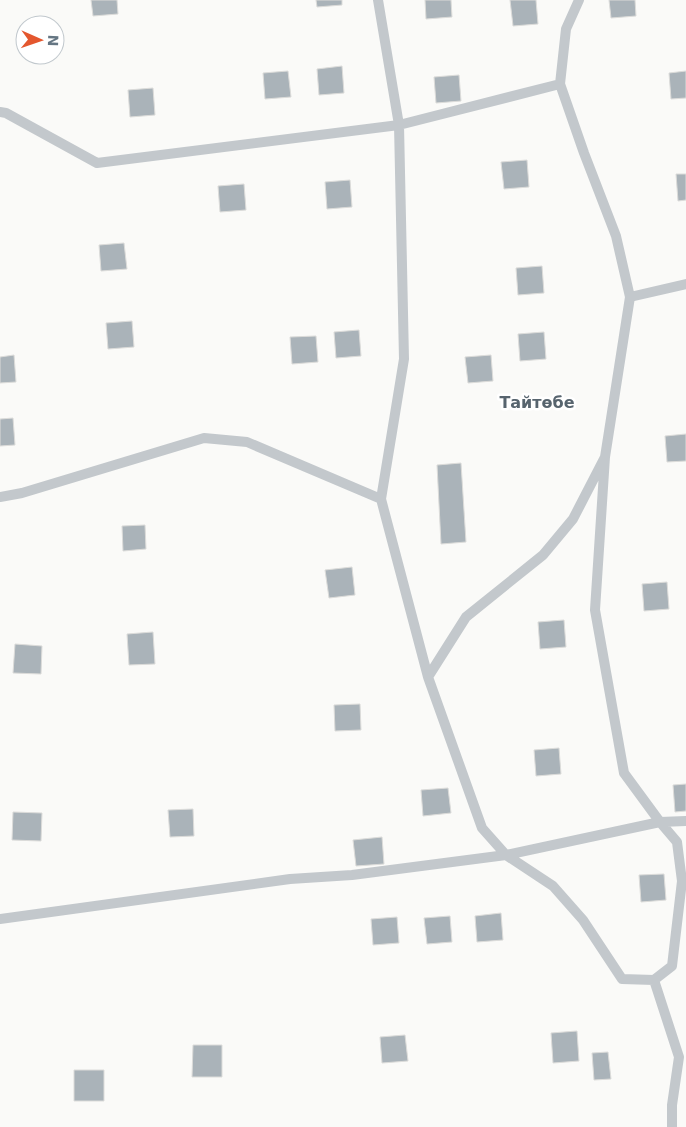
<svg xmlns="http://www.w3.org/2000/svg" width="686" height="1127" font-family="'DejaVu Sans',sans-serif">
	<rect width="100%" height="100%" fill="#fafaf8"/>
	<path fill="#aab3b9" stroke="#dcdcda" d="M91 0H117L118 14 93 16Z
		M316 0H342V5L317 7Z
		M425 0H451L452 17 426 19Z
		M510 0H536L538 24 513 26Z
		M609 0H635L636 16 611 18Z
		M342 66 344 93 319 95 317 69Z
		M288 71 291 97 265 99 263 73Z
		M686 71V98L671 99 669 73Z
		M459 75 461 101 436 103 434 77Z
		M153 88 155 115 130 117 128 90Z
		M527 160 529 187 504 189 501 162Z
		M676 174H686V200L678 201Z
		M350 180 352 207 327 209 325 182Z
		M244 184 246 210 220 212 218 186Z
		M124 243 127 269 101 271 99 245Z
		M542 266 544 293 518 295 516 268Z
		M132 321 134 347 108 349 106 323Z
		M359 330 361 356 336 358 334 332Z
		M544 332 546 359 520 361 518 334Z
		M316 336 318 362 292 364 290 337Z
		M14 355 16 382 0 383V357Z
		M491 355 493 381 468 383 465 357Z
		M13 418 15 445 0 446V419Z
		M686 434V461L667 462 665 436Z
		M461 463 466 542 441 544 437 465Z
		M145 525 146 549 123 551 122 526Z
		M352 567 355 595 329 598 325 570Z
		M667 582 669 609 644 611 642 584Z
		M564 620 566 647 540 649 538 622Z
		M153 632 155 664 129 665 127 634Z
		M15 644 42 646 41 674 13 673Z
		M360 704 361 730 335 731 334 705Z
		M559 748 561 774 536 776 534 750Z
		M686 784V811L675 812 673 785Z
		M448 788 451 813 423 816 421 790Z
		M193 809 194 836 170 837 168 810Z
		M13 812 42 813 41 841 12 840Z
		M382 837 384 864 356 866 353 840Z
		M664 874 666 900 641 902 639 875Z
		M501 913 503 940 477 942 475 916Z
		M450 916 452 942 427 944 424 918Z
		M397 917 399 943 373 945 371 919Z
		M577 1031 579 1061 553 1063 551 1033Z
		M405 1035 408 1061 382 1063 380 1037Z
		M193 1045H222V1077H192Z
		M608 1052 611 1079 594 1080 592 1053Z
		M74 1070H104V1101H74Z"/>
	<g fill="none" stroke-linecap="round" stroke-linejoin="round">
		<path stroke="#c3c8cc" stroke-width="10" d="M560 84 566 29 579 0
			M0 112 6 113 97 163 399 125 378 0
			M0 497 22 493 204 438 247 442 381 499
			M428 677 381 499 404 359 399 125 560 84 584 153 616 236 630 297
			M0 919 290 879 352 875 506 855 660 822 624 773 595 610 605 457
			M654 980 622 979 583 920 553 886 506 855 482 828 428 677 466 617 543 555 573 519 605 457 630 297 686 284
			M672 1127V1105L679 1057 654 980 672 966 682 881 677 842 660 822 686 821"/>
	</g>
	<g text-anchor="middle" dominant-baseline="central" stroke-width="5" stroke-linejoin="round" paint-order="stroke">
		<g font-size="16" font-weight="bold" fill="#57646e" stroke="#fff">
			<text x="537" y="402">Тайтөбе</text>
		</g>
	</g>
	<g transform="translate(40 40) rotate(92)"><circle r="24" fill="#ffffff" stroke="#c1c8cd"/>
	<path d="M0-4L9 19L0 12L-9 19Z" fill="#e4572e"/>
	<text y="-8" font-size="14" font-weight="bold" text-anchor="middle" fill="#657683">N</text>
	</g>
</svg>
